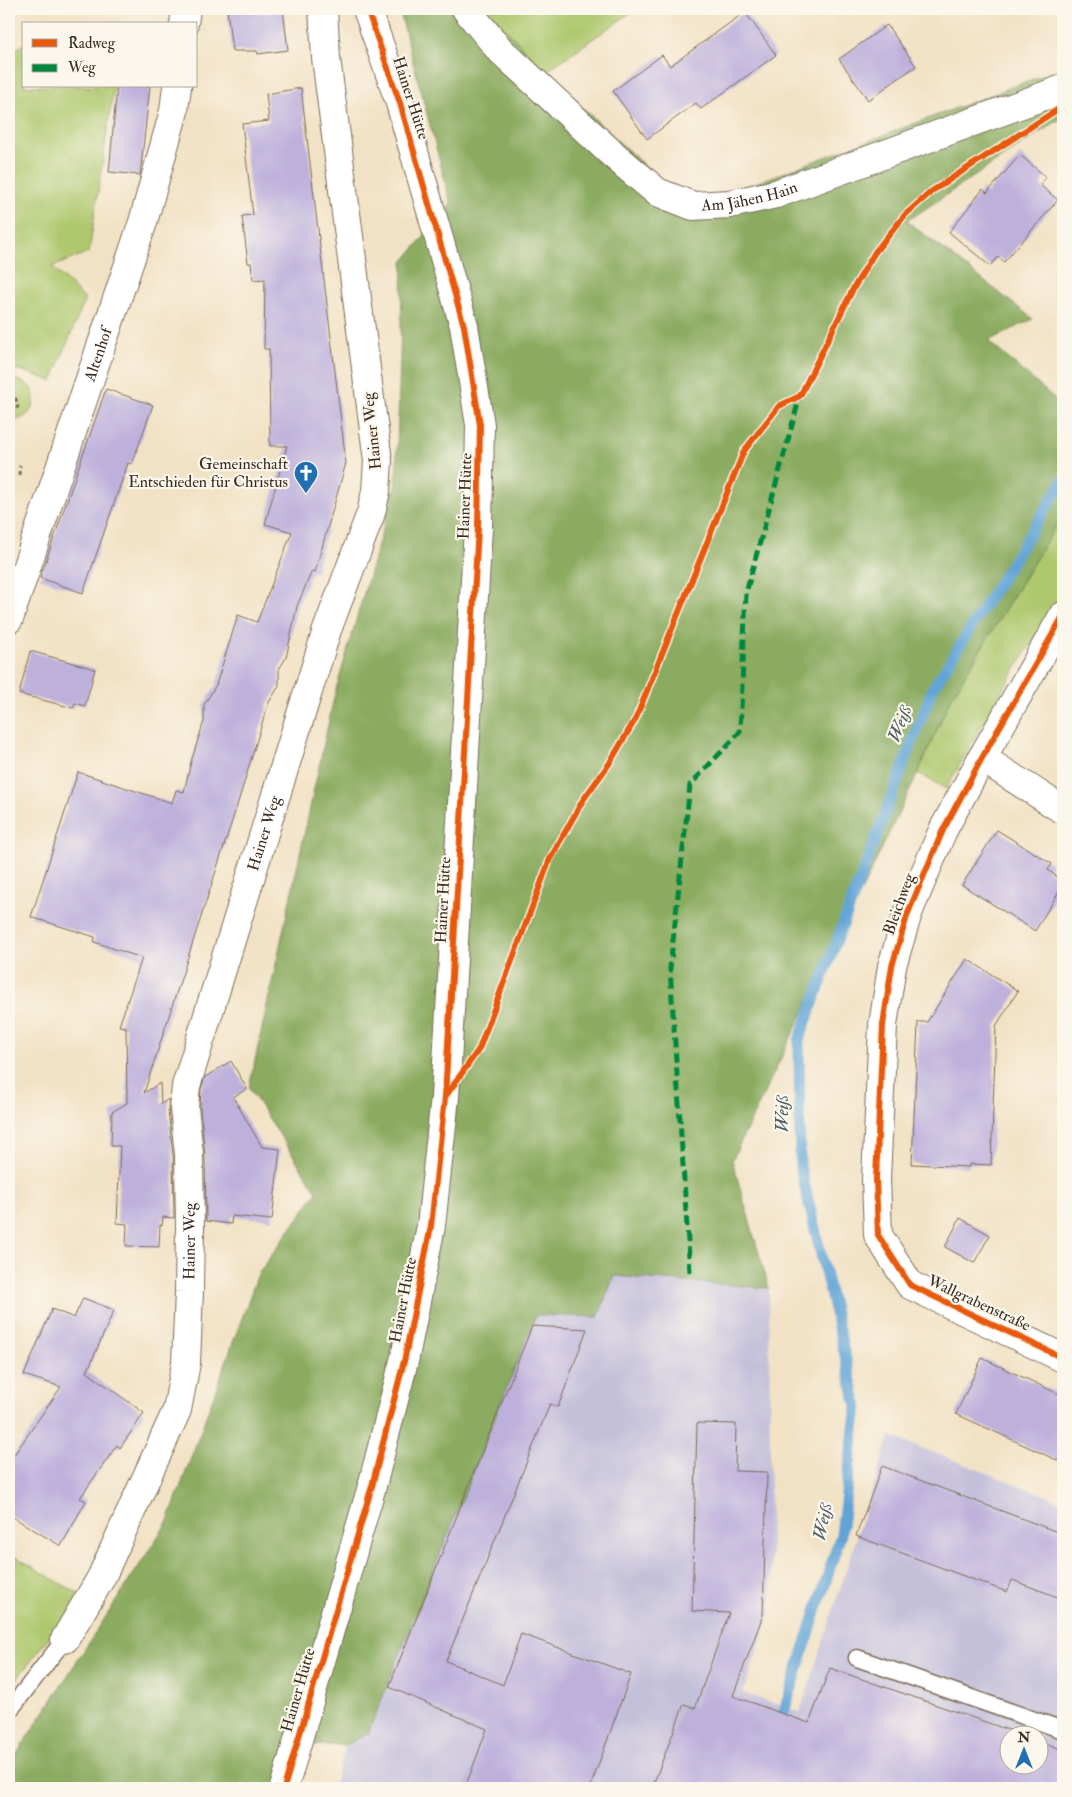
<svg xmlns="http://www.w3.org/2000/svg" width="1072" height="1797" font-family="'IM FELL Double Pica',serif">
	<rect width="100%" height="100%" fill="#fbf7ec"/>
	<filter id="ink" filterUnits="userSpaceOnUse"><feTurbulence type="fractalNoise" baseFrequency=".02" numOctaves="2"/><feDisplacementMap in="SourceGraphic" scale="10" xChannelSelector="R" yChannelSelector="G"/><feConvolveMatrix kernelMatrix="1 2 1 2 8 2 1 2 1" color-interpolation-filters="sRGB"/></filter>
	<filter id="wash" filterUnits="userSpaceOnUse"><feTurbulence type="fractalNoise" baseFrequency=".0096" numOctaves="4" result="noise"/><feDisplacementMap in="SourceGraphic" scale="20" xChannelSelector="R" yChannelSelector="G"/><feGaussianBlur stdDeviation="1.12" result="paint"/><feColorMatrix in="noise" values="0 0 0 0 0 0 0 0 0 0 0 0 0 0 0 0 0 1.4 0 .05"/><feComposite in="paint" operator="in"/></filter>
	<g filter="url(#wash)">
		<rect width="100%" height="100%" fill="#f2e2c5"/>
		<path fill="#c5c0da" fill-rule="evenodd" d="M614 1276 769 1288 771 1611 743 1693 800 1712 890 1436 1063 1502V1788H333L346 1745 368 1733 536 1315 598 1317ZM1010 1734H1040V1764H1010Z"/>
		<path fill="#afc86e" stroke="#757946" d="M487 9H636L545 72Z
			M24 44V86H114L89 252 52 267 85 299 52 381 21 370 9 369V54Z
			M9 380C42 377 42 420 10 421L9 436Z
			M1063 514V592L997 699 946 789 918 773 950 700Z
			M9 1553 82 1596 9 1689Z"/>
		<path fill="#8bac61" stroke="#636b40" d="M399 9H487L545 72 689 208 1063 68V117L907 221 1033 319 988 341 1063 406V514L950 700 918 773 732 1160 769 1288 614 1276 598 1317 536 1315 368 1733 346 1745H292L277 1788H9V1766L168 1521 258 1274 317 1192 249 1088 335 693 396 483 403 262 451 204Z"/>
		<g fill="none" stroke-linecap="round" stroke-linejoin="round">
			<path stroke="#62a4d6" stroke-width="11" d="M779 1727 841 1534 857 1406 800 1166 799 1040 933 688 1063 481"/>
		</g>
		<g id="blocks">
			<path fill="#bdb1dc" d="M227 9H283L288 50 258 54 257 51H232Z
				M745 12 776 55 701 109 696 103 647 139 613 91 662 55 670 66Z
				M887 25 916 66 868 100 839 59Z
				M117 86H150L140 175 109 172Z
				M301 88 346 463 315 572 312 571 297 606 286 658 279 669V686L268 704 236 809 144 1093 160 1083 161 1104 169 1099 168 1110 173 1155 174 1218 163 1217 162 1226 160 1225 159 1247 126 1246 127 1224 117 1223 120 1146H111L112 1112 127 1103 126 1027 119 1026 142 958 94 942 95 937 31 917 78 772 172 803 176 790 184 792 191 762 204 721V705L216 685 238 615 257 622 292 532 265 524 287 446H270L269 349H264L265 279 253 280 251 263H248L242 216 253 215 242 124 269 121 266 94Z
				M1020 155 1046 177 1040 185 1058 200 1004 262 998 257 990 266 949 232 983 189 987 193Z
				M106 389 153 405 132 464 128 463 83 593 40 578Z
				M30 651 95 669 85 706 75 703 73 708 19 694Z
				M997 830 1052 864 1048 870 1063 881V885L1035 931 962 885Z
				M967 959 1018 991 996 1026 991 1165 969 1164V1167L912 1164 918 1022H927Z
				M231 1061 247 1089 233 1097 262 1147 280 1149 272 1220 232 1216 231 1224 206 1221 205 1154 200 1108 201 1089 205 1077Z
				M960 1218 990 1235 974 1263 945 1247Z
				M83 1298 114 1310 87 1372 144 1413 120 1448 117 1445 80 1498 86 1501 61 1546 9 1515V1462L61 1387 24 1375 52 1309 74 1318Z
				M532 1326 587 1329 558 1407 550 1404 446 1661 503 1685 521 1634 631 1674 590 1788H465L487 1729 389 1687Z
				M982 1358 1063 1396V1463L956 1414Z
				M697 1423 736 1424 735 1471 767 1472 763 1615 733 1696 809 1723 830 1668 1020 1734H1010V1764H1040V1741L1063 1750V1788H652L684 1704 695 1708 729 1613 692 1611Z
				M882 1466 1063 1534V1599L1012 1580 1007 1592 856 1536Z"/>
		</g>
	</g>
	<g filter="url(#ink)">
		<use href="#blocks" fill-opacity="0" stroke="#7b6a58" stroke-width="1"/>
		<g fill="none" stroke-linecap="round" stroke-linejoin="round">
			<defs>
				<path id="service" d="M857 1658 1063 1730
					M9 1711 65 1639"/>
				<g id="minor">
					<path id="s1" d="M466 9 499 49 609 151 657 192 693 206 730 204 776 194 1063 89"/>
					<path d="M184 24 186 9"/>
					<path d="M1063 616 982 758 943 830 908 913 892 966 883 1025 876 1179 878 1235 910 1285 1063 1358"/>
					<path id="s2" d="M9 619 143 222 174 111 177 86"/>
					<path d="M982 758 1063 810"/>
					<path id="s3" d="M65 1639 101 1578 177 1410 186 1363 189 1292 190 1228 189 1154 184 1108 186 1086 327 630 371 513 376 491 378 461 326 58 323 9"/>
				</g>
				<path id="tertiary" d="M284 1788 372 1486 405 1357 431 1226 445 1097 478 528 480 425 464 326 400 103 367 9"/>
			</defs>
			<use href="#service" stroke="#7b6a58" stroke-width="19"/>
			<use href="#minor" stroke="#7b6a58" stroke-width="30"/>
			<use href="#tertiary" stroke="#7b6a58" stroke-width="30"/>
			<path stroke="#7b6a58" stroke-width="3" stroke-dasharray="4 4" stroke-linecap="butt" d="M9 397 15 396 18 407 9 409
				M19 475 20 465"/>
			<use href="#service" stroke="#fff" stroke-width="16"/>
			<use href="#minor" stroke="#fff" stroke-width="28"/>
			<use href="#tertiary" stroke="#fff" stroke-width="28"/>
			<path stroke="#00873e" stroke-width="5" stroke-dasharray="10 5" stroke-linecap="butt" d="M690 1272 670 968 690 785 740 732 746 593 800 396"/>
			<defs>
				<path id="cycleway" d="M1063 616 982 758 943 830 908 913 892 966 883 1025 876 1179 878 1235 910 1285 1063 1358
					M445 1097 479 1049 550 859 583 800 609 764 636 718 744 451 779 406 800 396 853 289 875 252 905 215 932 191 1063 106
					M284 1788 372 1486 405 1357 431 1226 445 1097 478 528 480 425 464 326 400 103 367 9"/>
			</defs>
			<use href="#cycleway" stroke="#fbf7ec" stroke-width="9"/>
			<use href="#cycleway" stroke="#e8590c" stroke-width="6"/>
		</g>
	</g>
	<defs>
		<symbol id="church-pin" viewBox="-11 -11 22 30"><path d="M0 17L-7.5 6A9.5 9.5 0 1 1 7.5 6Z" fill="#1f6fb2" stroke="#fbf7ec"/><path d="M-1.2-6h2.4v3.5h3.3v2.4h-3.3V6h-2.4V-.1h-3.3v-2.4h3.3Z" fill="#fff"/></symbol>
	</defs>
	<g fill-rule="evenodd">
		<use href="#church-pin" x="292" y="459" width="28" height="38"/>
	</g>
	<g text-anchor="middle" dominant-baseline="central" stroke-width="4.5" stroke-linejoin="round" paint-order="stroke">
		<g font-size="16" fill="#3b2a1e" stroke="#fbf7ec">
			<text transform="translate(411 98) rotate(72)">Hainer Hütte</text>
			<text stroke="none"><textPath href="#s1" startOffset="361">Am Jähen Hain</textPath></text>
			<text stroke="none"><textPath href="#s2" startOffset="279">Altenhof</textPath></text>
			<text transform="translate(372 431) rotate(-96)">Hainer Weg</text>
			<text transform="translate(465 496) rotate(-88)">Hainer Hütte</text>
			<text stroke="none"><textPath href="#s3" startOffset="845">Hainer Weg</textPath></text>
			<text transform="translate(443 900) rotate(-87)">Hainer Hütte</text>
			<text transform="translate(899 904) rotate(-70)">Bleichweg</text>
			<text stroke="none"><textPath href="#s3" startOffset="425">Hainer Weg</textPath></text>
			<text transform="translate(403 1300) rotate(-79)">Hainer Hütte</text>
			<text transform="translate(979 1303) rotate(25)">Wallgrabenstraße</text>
			<text transform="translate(298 1690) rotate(-74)">Hainer Hütte</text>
		</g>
		<g font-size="16" fill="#3b2a1e" stroke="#fbf7ec" text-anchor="end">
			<text x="288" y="464">Gemeinschaft<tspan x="288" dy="18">Entschieden für Christus</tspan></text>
		</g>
		<g font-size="18" font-style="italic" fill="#4b5b68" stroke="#fbf7ec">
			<text transform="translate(900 724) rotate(-69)">Weiß</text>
			<text transform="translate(782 1114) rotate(-90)">Weiß</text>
			<text transform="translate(823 1522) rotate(-79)">Weiß</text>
		</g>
	</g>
	<rect width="1072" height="1797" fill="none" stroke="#fbf7ec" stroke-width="30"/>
	<rect x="22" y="22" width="175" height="65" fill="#fbf7ec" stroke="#aea59a"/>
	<rect x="32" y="39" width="25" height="8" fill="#e8590c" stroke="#aea59a"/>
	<text x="68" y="48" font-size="15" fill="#3b2a1e">Radweg</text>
	<rect x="32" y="64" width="25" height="8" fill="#00873e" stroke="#aea59a"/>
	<text x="68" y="72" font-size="15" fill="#3b2a1e">Weg</text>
	<g transform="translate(1024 1750)"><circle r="24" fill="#fbf7ec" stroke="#aea59a"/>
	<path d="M0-4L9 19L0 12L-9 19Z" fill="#1f6fb2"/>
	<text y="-8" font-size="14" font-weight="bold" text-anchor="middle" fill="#3b2a1e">N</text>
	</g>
</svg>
